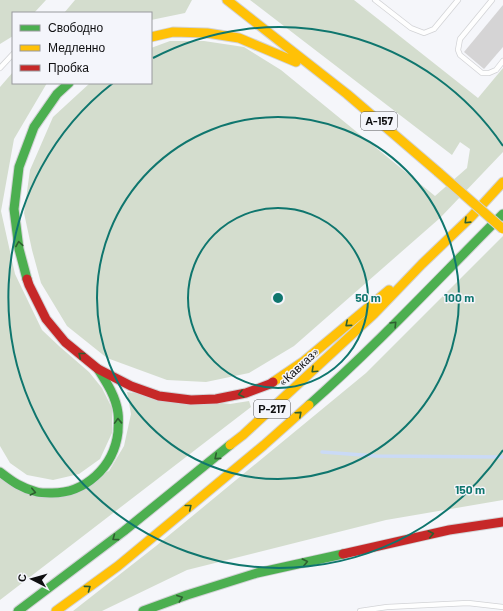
<svg xmlns="http://www.w3.org/2000/svg" width="503" height="611" viewBox="0 0 503 611" font-family="Barlow,sans-serif">
<rect width="100%" height="100%" fill="#f5f6fa"/>
<!-- green -->
<path fill="#d4ddce" d="M0,0H46L34,13H13V36L0,44Z
M75,0H192L185,13L151,20V13H64Z
M250,0H354L478,98L503,68V152L440,218L294,346L249,373L206,382L167,380L107,358L67,326L41,283L32,250L24,213L30,170L53,117L90,83H151V48L170,41H204L244,47L281,70L435,196L467,168L470,149L460,142L452,155Z
M13,72V83H47L14,139L1,211L15,274L42,330L59,346L89,372L102,388L112,408V433L100,459L79,474L53,480L27,475L10,463L0,446V87Z
M503,236V500L386,520L187,570L102,611H73L156,546L366,373Z
M127,392L230,404L249,401L251,407L0,600V477L39,498L109,471L124,446L131,414Z"/>
<g fill="none" stroke-linecap="round" stroke-linejoin="round">
<!-- stream -->
<path stroke="#cadaf6" stroke-width="3.5" d="M322,452L376,456L503,457"/>
</g>
<!-- building -->
<path fill="#d5d4d5" d="M503,5V47L484,69L464,52Z"/>
<g fill="none" stroke-linecap="round" stroke-linejoin="round">
<!-- lane casing -->
<g stroke="#d2d3d6" stroke-width="6">
<path id="lane" d="M375,0L411,28L424,33L434,29L458,0
M492,0L460,39L458,50L460,55L482,73H489L496,70L503,61
M0,68L13,54
M360,611L387,607L468,603L503,607"/>
</g>
<!-- fast casing -->
<g stroke="#d2d3d6" stroke-width="11">
<path id="fast" d="M27,279L19,249L14,209L19,167L34,127L57,94L69,83
M309,405C377,345 439,278 503,214
M0,472C13,482 21,488 37,492C41,493 46,493 50,493C85,494 114,467 118,432C118,426 119,420 118,413C116,397 107,383 98,369
M18,611L124,531L230,445
M143,611L187,595L257,573L343,554"/>
</g>
<!-- slow casing -->
<g stroke="#d2d3d6" stroke-width="11">
<path id="slow" d="M227,0L347,94L438,172
M151,37L173,32L207,33L239,38L296,62
M273,382L304,361L389,290
M230,445L243,435L374,314L422,264L471,217L503,182
M56,611L118,566L264,445L309,405"/>
</g>
<!-- jam casing -->
<g stroke="#d2d3d6" stroke-width="11">
<path id="jam" d="M27,279L29,285L46,319L65,342L98,369L131,386L159,396L191,400L216,399L246,393L270,384L273,382
M343,554L449,530L503,522"/>
</g>
<!-- lane -->
<use href="#lane" stroke="#fefefe" stroke-width="4.5"/>
<!-- fast -->
<use href="#fast" stroke="#4caf50" stroke-width="9"/>
<!-- slow -->
<use href="#slow" stroke="#ffc107" stroke-width="9"/>
<!-- jam -->
<use href="#jam" stroke="#c62828" stroke-width="9"/>
<!-- slow-bridge casing -->
<g stroke="#d2d3d6" stroke-width="11" stroke-linecap="butt">
<path id="slow-bridge" d="M438,172L503,229"/>
</g>
<!-- slow-bridge -->
<use href="#slow-bridge" stroke="#ffc107" stroke-width="9"/>
</g>
<!-- one-way arrows -->
<defs><path id="oneway-chevron" d="M-2-3.5L2.5 0L-2 3.5" fill="none" stroke-width="1.6" stroke-linecap="round" stroke-linejoin="round"/></defs>
<g stroke="#2e5f30">
<use href="#oneway-chevron" transform="translate(467 221) rotate(136)"/>
<use href="#oneway-chevron" transform="translate(19 244) rotate(-99)"/>
<use href="#oneway-chevron" transform="translate(348 324) rotate(140)"/>
<use href="#oneway-chevron" transform="translate(394 324) rotate(-45)"/>
<use href="#oneway-chevron" transform="translate(81 355) rotate(-141)"/>
<use href="#oneway-chevron" transform="translate(314 370) rotate(137)"/>
<use href="#oneway-chevron" transform="translate(241 394) rotate(166)"/>
<use href="#oneway-chevron" transform="translate(299 414) rotate(-42)"/>
<use href="#oneway-chevron" transform="translate(118 421) rotate(-92)"/>
<use href="#oneway-chevron" transform="translate(217 457) rotate(140)"/>
<use href="#oneway-chevron" transform="translate(33 492) rotate(13)"/>
<use href="#oneway-chevron" transform="translate(189 507) rotate(-39)"/>
<use href="#oneway-chevron" transform="translate(431 534) rotate(-12)"/>
<use href="#oneway-chevron" transform="translate(115 538) rotate(143)"/>
<use href="#oneway-chevron" transform="translate(305 562) rotate(-13)"/>
<use href="#oneway-chevron" transform="translate(88 588) rotate(-36)"/>
<use href="#oneway-chevron" transform="translate(180 598) rotate(-20)"/>
</g>
<!-- distance rings -->
<g fill="none" stroke="#0f766e" stroke-width="2">
<circle cx="278" cy="298" r="90"/>
<circle cx="278" cy="298" r="181"/>
<path d="M503 450A271 271 0 1 1 113 83M153 58A271 271 0 0 1 503 146"/>
</g>
<g text-anchor="middle" stroke-width="3" stroke-linejoin="round" paint-order="stroke">
<!-- shield labels -->
<g fill="#f4f5fb" stroke="#545457" stroke-width="1">
<rect x="361" y="112" width="36" height="18" rx="3"/>
<rect x="254" y="400" width="36" height="18" rx="3"/>
</g>
<g font-size="11" font-weight="bold" fill="#0f0f11">
<text x="379" y="125">А-157</text>
<text x="272" y="413">Р-217</text>
</g>
<!-- street labels -->
<g font-size="12" fill="#0f0f11" stroke="#f4f5fb">
<text transform="translate(299 367) rotate(-43)" y="4">«Кавказ»</text>
</g>
</g>
<circle cx="278" cy="298" r="6" fill="#0f766e" stroke="#f4f5fb" stroke-width="2"/>
<g font-size="12" text-anchor="middle" font-weight="bold" fill="#0f766e" stroke="#f4f5fb" stroke-width="3" stroke-linejoin="round" paint-order="stroke">
<text x="368" y="302">50 m</text>
<text x="459" y="302">100 m</text>
<text x="470" y="494">150 m</text>
</g>
<!-- legend -->
<rect x="12" y="12" width="140" height="72" fill="#f4f5fb" stroke="#98999d"/>
<rect x="20" y="25" width="20" height="6" fill="#4caf50" stroke="#98999d"/>
<text x="48" y="32" font-size="12" fill="#0f0f11">Свободно</text>
<rect x="20" y="45" width="20" height="6" fill="#ffc107" stroke="#98999d"/>
<text x="48" y="52" font-size="12" fill="#0f0f11">Медленно</text>
<rect x="20" y="65" width="20" height="6" fill="#c62828" stroke="#98999d"/>
<text x="48" y="72" font-size="12" fill="#0f0f11">Пробка</text>
<!-- north arrow -->
<g transform="translate(32 579) rotate(276)" stroke="#f4f5fb" stroke-width="3" paint-order="stroke">
<path d="M0-3L7 15L0 10L-7 15Z" fill="#0f0f11"/>
<text y="-6" font-size="11" font-weight="bold" text-anchor="middle" fill="#0f0f11">С</text>
</g>
</svg>
